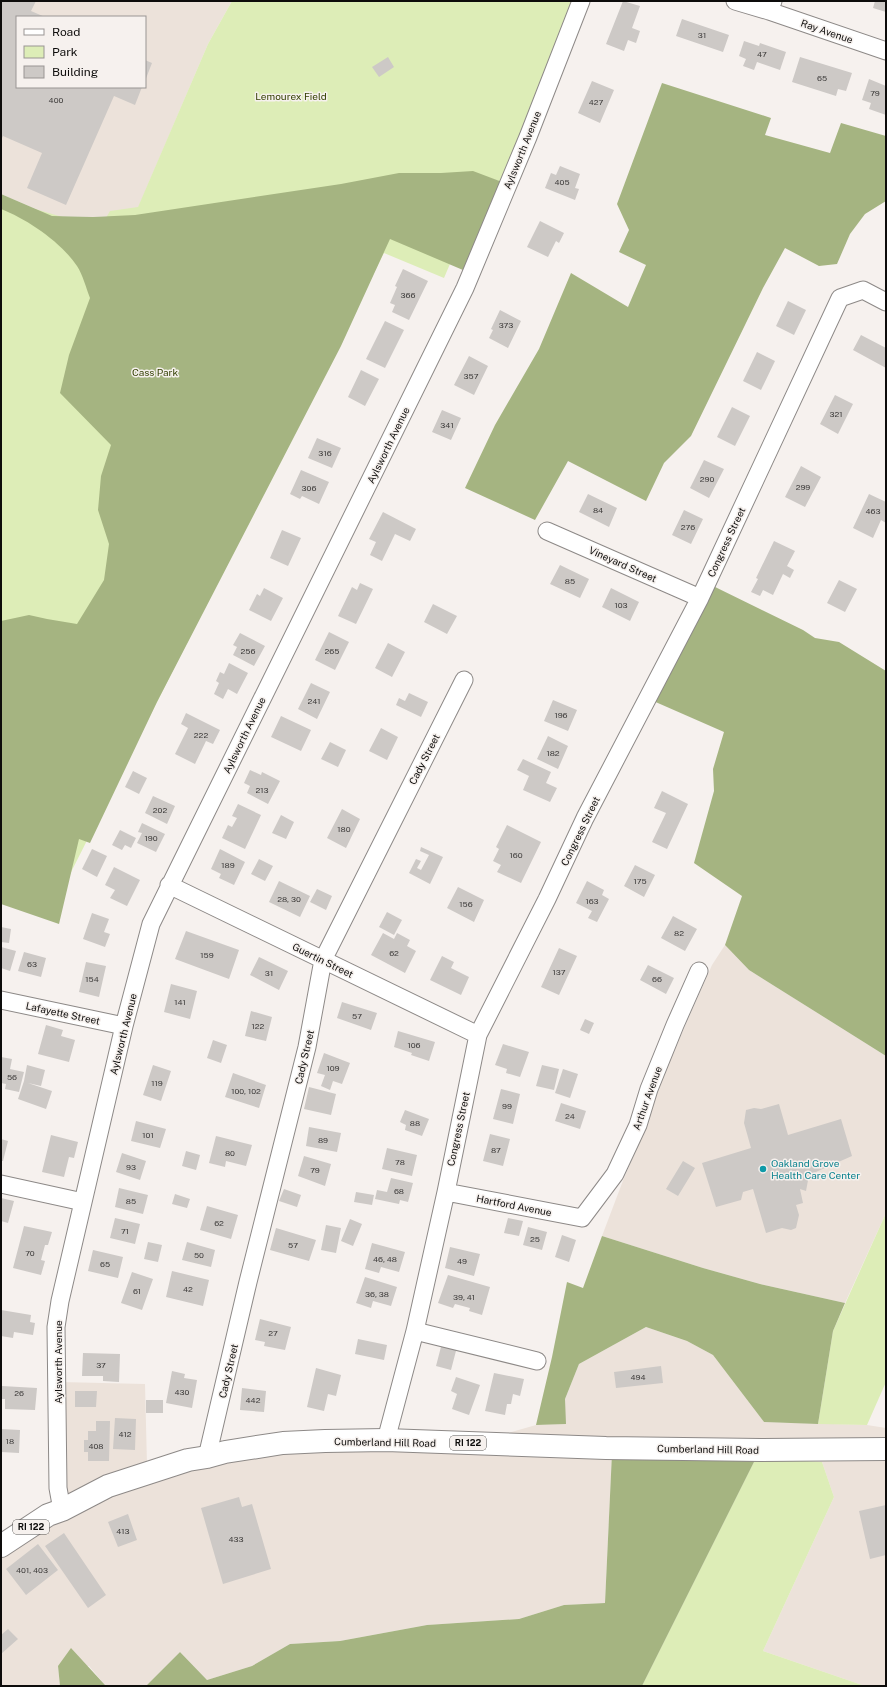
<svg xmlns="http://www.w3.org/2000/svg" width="887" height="1687" viewBox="0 0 887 1687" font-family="'Public Sans',sans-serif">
<rect width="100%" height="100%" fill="#f6f1ee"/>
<!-- built -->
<path fill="#ece2da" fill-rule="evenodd" d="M1,1H232L208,44L135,215L93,217L52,216L1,194ZM17,17H145V87H17Z
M725,945L749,970L886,1056V1213L845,1303L760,1284L703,1268L602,1236L624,1178L645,1130L663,1076L712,965Z
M646,1327L687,1341L713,1355L764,1422L867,1425L886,1428V1686H865L763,1651L834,1497L822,1462L612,1453L605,1603L564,1605L519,1619L427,1625L340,1641L290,1644L252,1666L207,1680L180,1652L146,1686H108L105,1685L89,1666H58L60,1686H1V1550L61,1517L60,1382L145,1384L147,1465L504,1434L536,1425L565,1424V1399L579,1364Z"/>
<!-- green -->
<path fill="#ddedb7" d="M232,1H583L510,185L487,177L444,278L384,253L64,886L1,833V199L100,228L110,211L138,207L208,44Z
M886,1213V1382L867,1425L818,1424L833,1331Z
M756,1458L822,1462L834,1497L763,1651L865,1686H642Z"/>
<!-- forest -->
<path fill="#a5b481" d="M662,83L771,118L765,135L830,153L841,123L886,136V201L865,214L850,234L837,264L819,266L785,248L763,288L691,436L664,463L646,501L568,461L535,520L465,488L495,425L539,349L571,273L628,307L646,265L619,252L629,230L617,204Z
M473,171L510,185L470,273L390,239L341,346L157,702L90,843L79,839L59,924L1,904V621L29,615L47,619L77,624L104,580L109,544L98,510L101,476L111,445L60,393L69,355L90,298C86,288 83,275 77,266C61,242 27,219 1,209V194L52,216L93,217L135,215L341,184L399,173H441Z
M709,584L803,630L815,638L839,642L886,671V1056L749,970L725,945L742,896L694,863L714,791L713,769L724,732L651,700Z
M602,1236L703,1268L760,1284L845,1303L833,1331L818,1424L764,1422L713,1355L687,1341L646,1327L579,1364L565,1399L566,1424L536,1425L552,1357L567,1282L583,1288Z
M612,1453L756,1458L642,1686H146L180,1652L207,1680L252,1666L290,1644L340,1641L427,1625L519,1619L564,1605L605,1603Z
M71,1648L105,1685L108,1686H60L58,1666Z"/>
<!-- building -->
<path fill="#cdc9c6" d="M1,1H36L31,11L45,17H17V87H142L135,105L114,96L66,205L27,188L42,153L3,136L1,140Z
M623,1L640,6L632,28L640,31L636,43L628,40L624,51L606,44Z
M875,1H886V12L873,8Z
M682,19L729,35L723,52L676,36Z
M744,41L759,46L760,43L786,52L780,70L757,62L754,70L743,66L746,59L739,56Z
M388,57L394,67L379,77L372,67Z
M800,57L852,73L846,91L838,89L836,96L792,82Z
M145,60L152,63L145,81Z
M869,79L886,86V115L869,109L871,103L862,100Z
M592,81L614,90L600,123L578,113Z
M560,166L580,174L575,188L579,189L575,200L545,188L551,173L556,175Z
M540,221L564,233L559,243L556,241L548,257L527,247Z
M403,269L428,281L409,320L392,312L395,305L390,303L397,287L395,286Z
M788,301L806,310L794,335L776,326Z
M500,310L521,321L508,348L489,338L493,330L491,329Z
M385,321L404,330L385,368L366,359Z
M861,335L886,348V368L853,350Z
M757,352L775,361L761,390L743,381Z
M469,356L488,366L474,395L454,385Z
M361,370L379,379L365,406L348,397Z
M835,395L853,404L838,434L820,424Z
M732,407L750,416L735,446L717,437Z
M442,410L461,418L451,440L432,432Z
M317,438L341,448L332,468L308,458Z
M704,460L724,469L709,498L690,488Z
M801,466L821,477L805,507L785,497Z
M301,470L329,482L319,504L302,496L300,499L290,494Z
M588,494L617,508L609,527L579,512Z
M869,494L886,502V523L881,520L873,538L853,528Z
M684,510L703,519L691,544L672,535Z
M383,512L416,529L410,541L395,534L382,561L370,555L376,542L369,539Z
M282,530L301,538L288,566L270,558Z
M774,541L795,551L787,566L794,570L790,578L783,574L773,595L763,590L760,596L751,592L758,579L756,578Z
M560,565L589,579L580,598L550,584Z
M839,580L857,589L845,612L827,603Z
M360,583L373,589L356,624L338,616L352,587L357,590Z
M264,588L283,598L271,621L249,610L257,594L260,596Z
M611,588L639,602L630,621L602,607Z
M433,604L457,616L447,634L424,622Z
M329,632L349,642L335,670L315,660Z
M240,633L265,646L254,666L233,655L237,647L233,645Z
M388,643L405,652L392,677L375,668Z
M229,663L248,673L237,694L228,689L223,699L214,694L219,683L216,681L220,672L224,674Z
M311,683L330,692L317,719L298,709Z
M409,693L428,702L421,717L396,705L399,698L405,701Z
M553,700L577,710L568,731L544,721Z
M186,713L220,730L213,744L206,741L195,764L175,754L188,728L181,724Z
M281,716L311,730L301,751L271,737Z
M381,728L398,737L387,760L369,751Z
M548,736L568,746L558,769L537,759Z
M330,742L346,750L338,767L321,759Z
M523,759L551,772L546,783L557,788L550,802L523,790L529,776L517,770Z
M250,770L261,775L262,772L280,781L268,804L247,793L250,786L244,783Z
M133,771L147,778L139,794L125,787Z
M662,791L688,804L667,849L652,842L666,813L654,808Z
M153,796L175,806L167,824L145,813Z
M238,804L261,815L245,849L222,838L228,825L232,827L237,818L232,816Z
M342,809L360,819L346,848L327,838Z
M281,815L294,822L286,839L272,833Z
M142,823L165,834L156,852L137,843L142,833L138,832Z
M507,825L541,842L521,883L497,872L501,865L493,861L499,849L496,847Z
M120,830L136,838L131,848L125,845L122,850L112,845Z
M421,847L443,857L430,884L409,873L416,859L421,861L417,868L421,870L429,855L420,851Z
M92,849L107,856L97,877L82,869Z
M220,849L245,862L234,885L219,878L221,874L211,869Z
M259,859L273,866L265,881L251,874Z
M635,865L655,875L644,897L624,886Z
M114,867L140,880L127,906L110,898L115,890L105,885Z
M279,881L310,896L300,917L269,902Z
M587,881L604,890L602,895L609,899L597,922L588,918L592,911L576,903Z
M458,887L484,900L474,922L447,908Z
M317,889L332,896L326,910L310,902Z
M387,912L402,920L394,935L379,927Z
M92,913L109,919L104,932L110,934L105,947L83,939Z
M673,916L697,929L685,951L661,938Z
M1,927L11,929L9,943L1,942Z
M186,931L239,950L229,979L175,959Z
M383,933L394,939L397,933L410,940L407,946L416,951L405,973L371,955Z
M1,947L16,951L10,971L1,968Z
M559,948L577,956L559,995L541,987Z
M24,952L46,958L41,977L18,971Z
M442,956L454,962L451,968L469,977L461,995L430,980Z
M259,957L288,971L279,990L250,975Z
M86,962L106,966L99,997L79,992Z
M648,965L674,978L666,994L640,980Z
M171,984L197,991L190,1019L164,1012Z
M342,1002L377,1013L371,1030L337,1018Z
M251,1011L272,1017L266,1041L245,1036Z
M585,1019L594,1023L589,1034L580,1030Z
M46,1025L63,1030L61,1036L75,1040L69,1062L38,1054Z
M398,1031L435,1042L429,1061L411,1055L412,1053L394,1047Z
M213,1040L227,1045L221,1063L207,1058Z
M503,1044L529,1052L520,1077L506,1073L507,1069L495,1065Z
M324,1053L350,1063L342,1084L333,1081L330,1090L321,1086L325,1075L317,1073Z
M1,1057L12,1059L10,1069L24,1072L19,1092L5,1089L6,1084L1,1083Z
M27,1065L45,1070L41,1086L28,1083L52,1091L46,1109L18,1099L24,1081Z
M153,1065L171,1071L161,1101L143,1095Z
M542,1065L559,1069L554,1090L536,1086Z
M563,1069L578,1074L570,1098L555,1093Z
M233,1073L266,1085L259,1108L225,1097Z
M309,1087L336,1094L331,1115L304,1109Z
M501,1089L520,1094L513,1124L493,1119Z
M561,1103L586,1111L580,1129L555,1121Z
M779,1104L788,1135L841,1119L852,1156L809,1175L806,1191L800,1189L803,1203L796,1205L799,1215L796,1228L791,1230L782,1228L766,1233L753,1189L743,1192L741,1200L716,1207L702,1163L751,1148L744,1123L746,1110L754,1108L761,1109Z
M405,1110L429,1119L422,1136L405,1130L406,1125L400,1122Z
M136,1121L166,1129L160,1148L131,1141Z
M309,1127L341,1133L337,1152L306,1146Z
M490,1134L510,1139L503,1166L483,1161Z
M51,1135L78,1142L74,1158L69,1157L64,1177L42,1172Z
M216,1136L252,1145L246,1166L226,1161L225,1167L209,1163Z
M1,1139L8,1141L3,1161H1Z
M387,1148L417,1155L412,1176L382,1169Z
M186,1151L200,1155L196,1170L182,1166Z
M122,1153L146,1161L140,1180L116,1172Z
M304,1156L331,1164L325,1186L298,1176Z
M683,1161L695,1168L678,1196L666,1189Z
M391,1178L413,1183L408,1202L400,1200L399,1204L375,1199L377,1190L387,1192Z
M119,1188L148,1195L143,1214L115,1207Z
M284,1189L301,1195L297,1207L279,1201Z
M356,1192L374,1195L372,1205L354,1202Z
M175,1194L190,1199L187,1208L172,1204Z
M1,1198L14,1201L8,1223L1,1221Z
M207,1206L238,1215L231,1239L200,1230Z
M115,1218L140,1224L135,1244L110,1238Z
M508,1218L523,1221L519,1236L504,1233Z
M350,1219L362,1224L353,1246L341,1241Z
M326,1225L341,1228L336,1253L321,1250Z
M24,1226L52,1232L48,1245H45L41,1260L45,1261L41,1275L13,1268Z
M528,1227L547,1232L542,1250L523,1245Z
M276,1228L316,1240L309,1261L270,1250Z
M562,1235L576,1240L569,1262L555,1257Z
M148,1242L162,1245L158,1262L144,1259Z
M187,1242L215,1250L211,1267L182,1260Z
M372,1243L405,1252L399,1272L381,1267L379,1273L365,1269Z
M450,1247L480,1254L474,1276L445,1268Z
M93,1250L123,1257L118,1278L88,1271Z
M172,1271L209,1280L203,1306L166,1297Z
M132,1272L153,1279L142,1310L121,1303Z
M448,1275L490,1287L482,1315L469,1311L470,1308L455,1304L453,1308L438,1303Z
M365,1277L397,1287L391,1306L373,1301L371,1308L356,1303Z
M1,1310L31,1315L30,1322L35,1323L33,1335L14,1332L13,1338L1,1336Z
M260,1319L291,1327L285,1350L264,1346L265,1342L255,1340Z
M358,1339L387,1345L384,1360L355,1354Z
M442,1343L457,1347L451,1370L436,1366Z
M83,1353L120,1354L119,1382L103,1381V1376H82Z
M661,1366L663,1383L616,1388L614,1372Z
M316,1368L341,1375L336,1396L328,1394L324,1411L307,1407Z
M172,1371L185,1374L184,1378L197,1380L192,1408L166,1403Z
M494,1373L524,1379L520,1396L513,1394L511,1404H507L505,1415L485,1411Z
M456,1377L480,1385L469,1415L452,1409L457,1394L451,1391Z
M2,1386L37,1388L35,1410L5,1409V1399H1Z
M242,1388L266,1391L264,1412L240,1410Z
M75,1391H97L96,1407H75Z
M146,1400H163V1413H146Z
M115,1418L136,1419L135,1450L113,1449Z
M96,1421H110L109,1461H88V1452H84V1440H88V1431H96Z
M1,1429L20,1430L19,1453L1,1452Z
M239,1497L242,1507L252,1504L271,1569L223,1584L201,1508Z
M886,1505V1555L870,1559L859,1511Z
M128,1514L137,1540L118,1547L108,1522Z
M64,1533L106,1595L88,1608L45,1546Z
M38,1544L58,1570L26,1595L6,1569Z
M8,1629L18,1639L1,1654V1635Z"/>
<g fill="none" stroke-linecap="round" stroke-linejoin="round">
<!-- minor casing -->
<g stroke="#8d8987" stroke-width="19">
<path id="minor" d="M735,1L769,11
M773,1L769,11L886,51
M547,531L700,598
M169,885L478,1035
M1,1000L124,1026
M1,1184L83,1202
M446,1192L582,1218L615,1174L638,1125L649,1089L675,1025L699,971
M415,1331L537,1361
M386,1440L415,1331L446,1192L478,1035L547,899L585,818L700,598L840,298L863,290L886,302
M207,1457L248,1282L307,1047L323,960L464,680
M62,1510L58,1488L56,1327L60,1301L124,1026L151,924L465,288L528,137L581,1"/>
</g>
<!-- major casing -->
<g stroke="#8d8987" stroke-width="24">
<path id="major" d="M1,1546L48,1515L62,1510L108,1486L188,1460L207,1457L225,1452L283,1443L325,1441L386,1440L606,1448L761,1450L886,1449"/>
</g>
<!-- minor -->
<use href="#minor" stroke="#fff" stroke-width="17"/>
<!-- major -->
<use href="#major" stroke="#fff" stroke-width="22"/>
</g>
<!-- markers -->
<circle fill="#0f9aa8" stroke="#f6f1ee" stroke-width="1.5" cx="763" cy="1169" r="4"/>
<g text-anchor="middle" stroke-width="3" stroke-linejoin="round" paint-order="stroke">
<!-- number labels -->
<g font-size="8" fill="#3d3b3a">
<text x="702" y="38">31</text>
<text x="762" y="57">47</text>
<text x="822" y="81">65</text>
<text x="875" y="96">79</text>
<text x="56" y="103">400</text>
<text x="596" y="105">427</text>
<text x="562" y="185">405</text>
<text x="408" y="298">366</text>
<text x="506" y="328">373</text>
<text x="471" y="379">357</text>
<text x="836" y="417">321</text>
<text x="447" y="428">341</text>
<text x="325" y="456">316</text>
<text x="707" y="482">290</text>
<text x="803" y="490">299</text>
<text x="309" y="491">306</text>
<text x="598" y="513">84</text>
<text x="873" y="514">463</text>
<text x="688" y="530">276</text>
<text x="570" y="584">85</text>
<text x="621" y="608">103</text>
<text x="248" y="654">256</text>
<text x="332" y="654">265</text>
<text x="314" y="704">241</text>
<text x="561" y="718">196</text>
<text x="201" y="738">222</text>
<text x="553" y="756">182</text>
<text x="262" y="793">213</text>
<text x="160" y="813">202</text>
<text x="344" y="832">180</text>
<text x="151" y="841">190</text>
<text x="516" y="858">160</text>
<text x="228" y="868">189</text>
<text x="640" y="884">175</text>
<text x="289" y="902">28, 30</text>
<text x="592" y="904">163</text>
<text x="466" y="907">156</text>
<text x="679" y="936">82</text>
<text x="394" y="956">62</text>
<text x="207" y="958">159</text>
<text x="32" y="967">63</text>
<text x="559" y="975">137</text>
<text x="269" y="976">31</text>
<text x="92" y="982">154</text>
<text x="657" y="982">66</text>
<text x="180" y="1005">141</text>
<text x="357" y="1019">57</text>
<text x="258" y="1029">122</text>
<text x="414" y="1048">106</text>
<text x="333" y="1071">109</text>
<text x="12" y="1080">56</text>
<text x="157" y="1086">119</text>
<text x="246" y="1094">100, 102</text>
<text x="507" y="1109">99</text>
<text x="570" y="1119">24</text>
<text x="415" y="1126">88</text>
<text x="148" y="1138">101</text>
<text x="323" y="1143">89</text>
<text x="496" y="1153">87</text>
<text x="230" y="1156">80</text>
<text x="400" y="1165">78</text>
<text x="131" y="1170">93</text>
<text x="315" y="1173">79</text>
<text x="399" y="1194">68</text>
<text x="131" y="1204">85</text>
<text x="219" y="1226">62</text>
<text x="125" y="1234">71</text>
<text x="535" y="1242">25</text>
<text x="293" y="1248">57</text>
<text x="30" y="1256">70</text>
<text x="199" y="1258">50</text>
<text x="385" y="1262">46, 48</text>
<text x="462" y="1264">49</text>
<text x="105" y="1267">65</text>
<text x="188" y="1292">42</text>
<text x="137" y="1294">61</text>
<text x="377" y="1297">36, 38</text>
<text x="464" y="1300">39, 41</text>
<text x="273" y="1336">27</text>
<text x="101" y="1368">37</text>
<text x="638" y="1380">494</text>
<text x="182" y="1395">430</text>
<text x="19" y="1396">26</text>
<text x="253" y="1403">442</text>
<text x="125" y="1437">412</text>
<text x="10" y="1444">18</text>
<text x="96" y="1449">408</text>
<text x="123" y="1534">413</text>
<text x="236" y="1542">433</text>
<text x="32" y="1573">401, 403</text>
</g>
<!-- shield labels -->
<g fill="#f6f1ee" stroke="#53514f" stroke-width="1">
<rect x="450" y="1436" width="36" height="14" rx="3"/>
<rect x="13" y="1520" width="36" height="14" rx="3"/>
</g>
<g font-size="9" font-weight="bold" fill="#0d0c0b">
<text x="468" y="1446">RI 122</text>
<text x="31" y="1530">RI 122</text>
</g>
<!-- street labels -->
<g font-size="10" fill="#0d0c0b" stroke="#f6f1ee">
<text transform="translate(827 31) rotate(19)" y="4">Ray Avenue</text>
<text transform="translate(522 150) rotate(-68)" y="4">Aylsworth Avenue</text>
<text transform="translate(388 445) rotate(-64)" y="4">Aylsworth Avenue</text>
<text transform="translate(726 542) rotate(-65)" y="4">Congress Street</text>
<text transform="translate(623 564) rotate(24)" y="4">Vineyard Street</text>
<text transform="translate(244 735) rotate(-64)" y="4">Aylsworth Avenue</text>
<text transform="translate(424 759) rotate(-63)" y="4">Cady Street</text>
<text transform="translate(580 831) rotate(-64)" y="4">Congress Street</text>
<text transform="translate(323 960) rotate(26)" y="4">Guertin Street</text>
<text transform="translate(63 1013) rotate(12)" y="4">Lafayette Street</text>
<text transform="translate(123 1034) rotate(-76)" y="4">Aylsworth Avenue</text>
<text transform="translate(304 1057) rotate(-77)" y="4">Cady Street</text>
<text transform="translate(647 1098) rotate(-70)" y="4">Arthur Avenue</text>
<text transform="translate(458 1129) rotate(-78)" y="4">Congress Street</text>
<text transform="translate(514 1205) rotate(11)" y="4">Hartford Avenue</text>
<text transform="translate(58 1362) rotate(-90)" y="4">Aylsworth Avenue</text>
<text transform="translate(228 1371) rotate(-77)" y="4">Cady Street</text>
<text transform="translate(385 1442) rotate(1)" y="4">Cumberland Hill Road</text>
<text transform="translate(708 1449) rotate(1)" y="4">Cumberland Hill Road</text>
</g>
<!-- park labels -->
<g font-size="10" fill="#344003" stroke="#f6f1ee">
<text x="291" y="100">Lemourex Field</text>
<text x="155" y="376">Cass Park</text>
</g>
<!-- culture labels -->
<g font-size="10" fill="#0d838f" stroke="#f6f1ee" text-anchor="start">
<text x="771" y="1167">Oakland Grove<tspan x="771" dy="12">Health Care Center</tspan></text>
</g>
</g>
<!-- border -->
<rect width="887" height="1687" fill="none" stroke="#0d0c0b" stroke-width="4"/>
<!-- legend -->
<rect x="16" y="16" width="130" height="72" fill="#f6f1ee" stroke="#999593"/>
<rect x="24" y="29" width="20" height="6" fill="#ffffff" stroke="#999593"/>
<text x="52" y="36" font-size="12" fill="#0d0c0b">Road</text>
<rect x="24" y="46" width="20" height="12" fill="#ddedb7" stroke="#999593"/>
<text x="52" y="56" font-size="12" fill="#0d0c0b">Park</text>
<rect x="24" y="66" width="20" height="12" fill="#cdc9c6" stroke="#999593"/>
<text x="52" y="76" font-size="12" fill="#0d0c0b">Building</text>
</svg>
